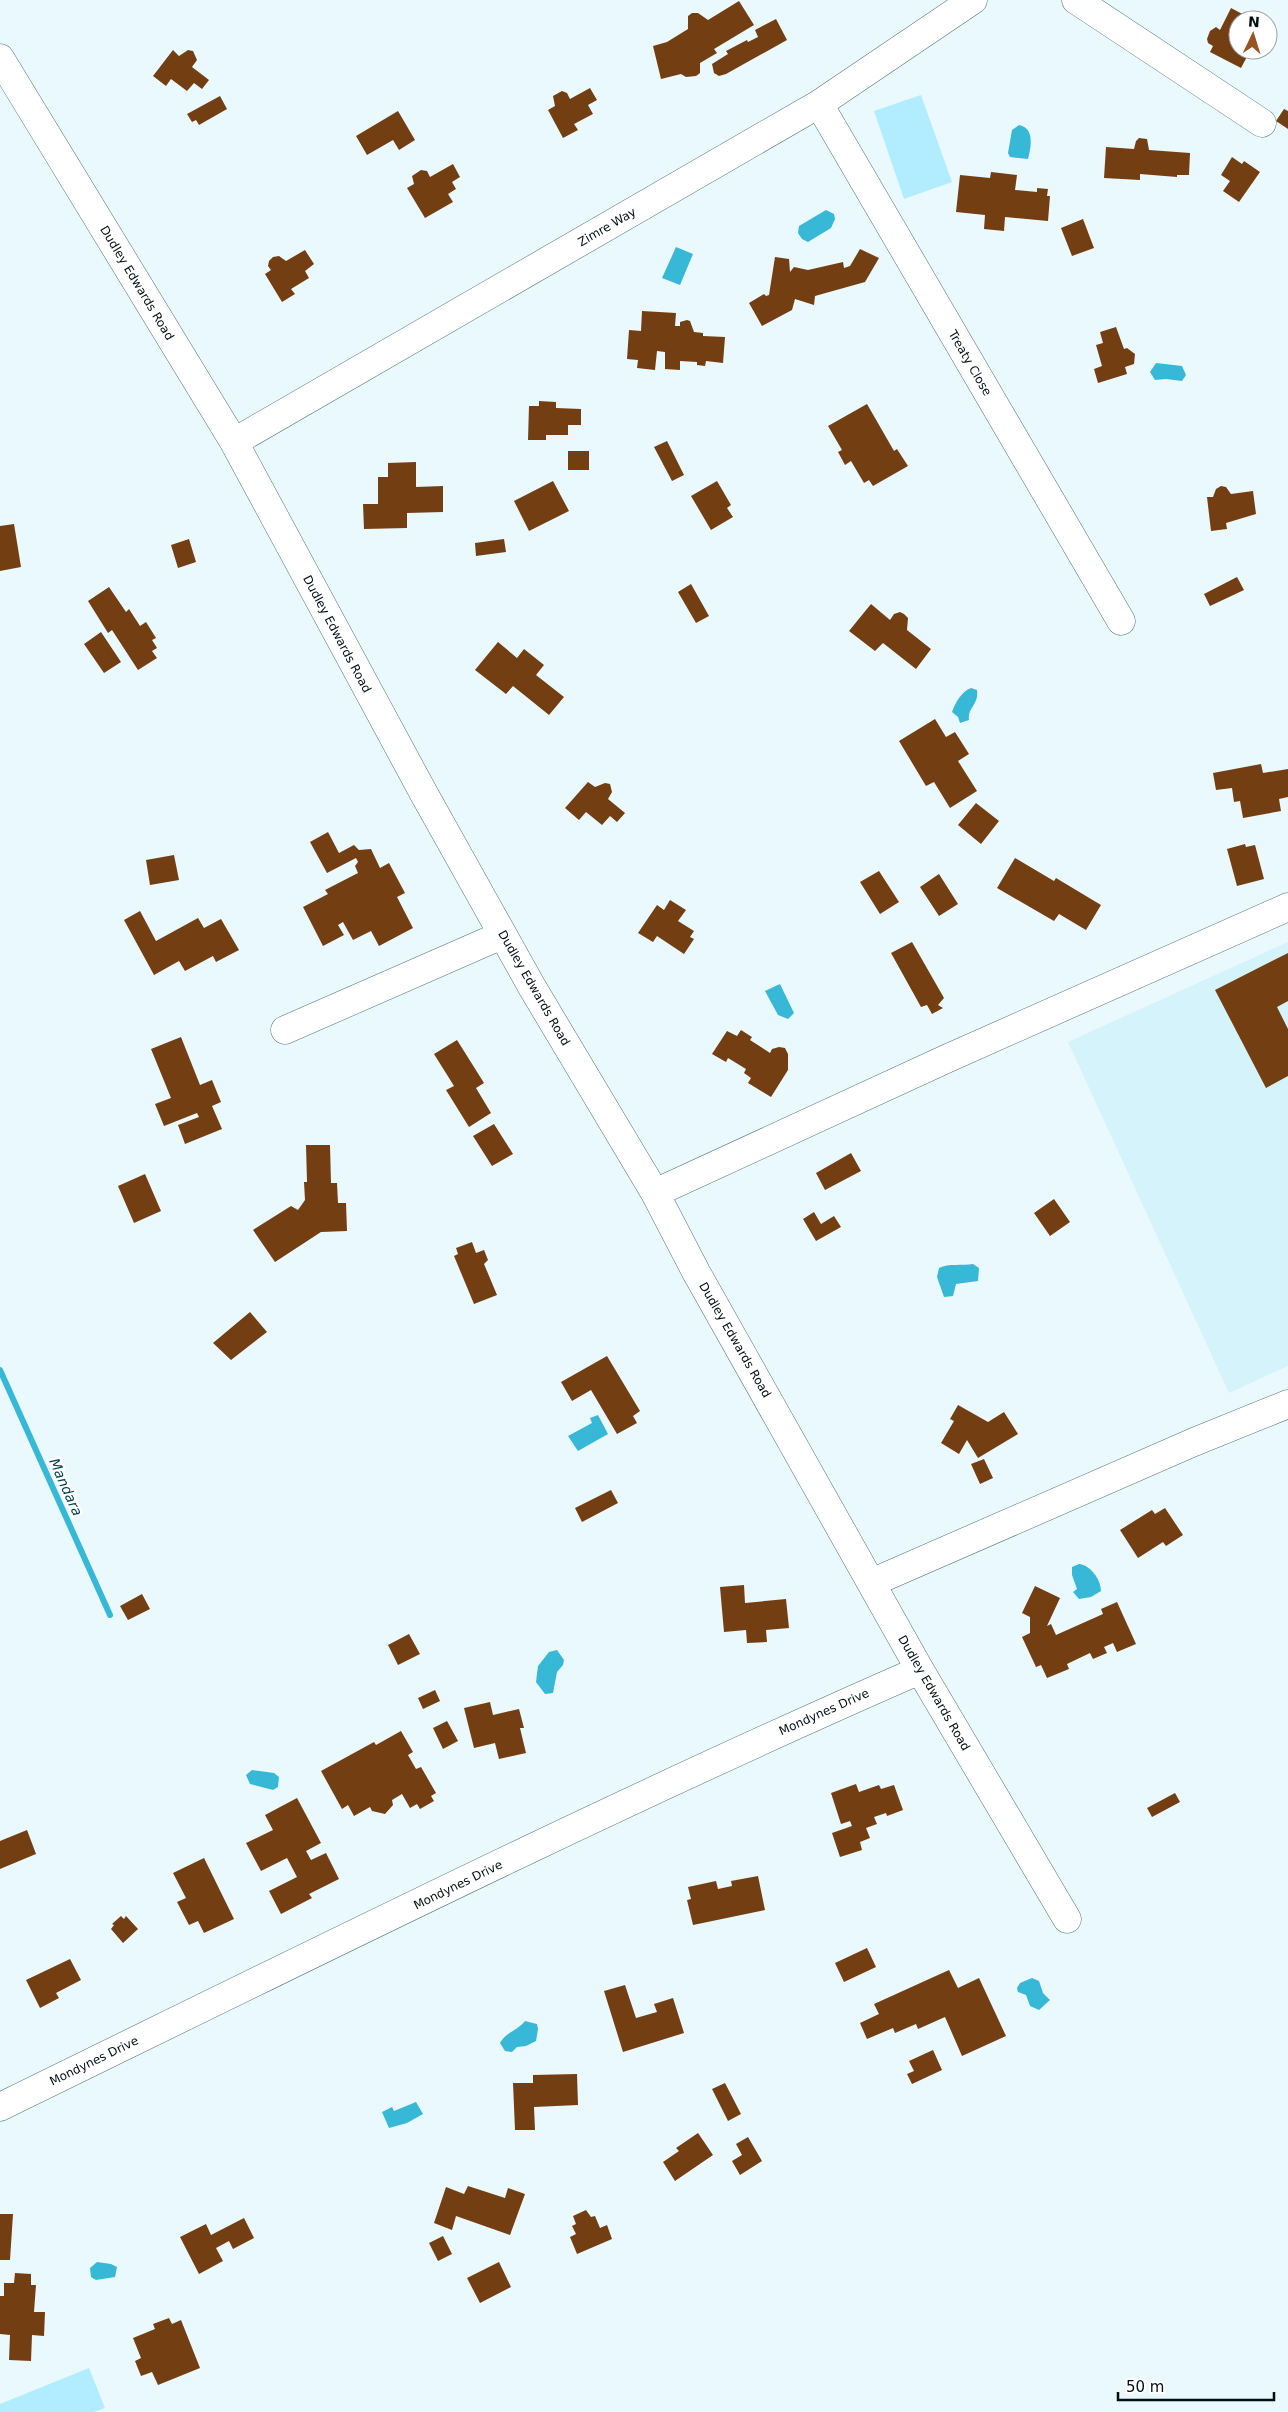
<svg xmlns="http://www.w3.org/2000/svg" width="1288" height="2412" viewBox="0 0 1288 2412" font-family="'DejaVu Sans',sans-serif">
<rect width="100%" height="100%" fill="#e9f9fe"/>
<!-- built -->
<path fill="#d5f3fb" d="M1288,942V1366L1229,1393L1068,1042Z"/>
<!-- green -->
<path fill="#b2edff" d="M921,95L952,182L904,199L874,111Z
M89,2368L105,2408L94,2412H0V2404Z"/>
<!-- water -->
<path fill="#37b8d7" d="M1019,125C1035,128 1031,147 1028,159L1010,157L1008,153L1012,130Z
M826,210L834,214L835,219L831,228L808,242L802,239L798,233L799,226Z
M676,247L693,254L680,285L662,278Z
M1156,363L1182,366L1186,375L1182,381L1166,379L1155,380L1150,372Z
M971,688L977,690C979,705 967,708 969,720L960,723L958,717L952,712C955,703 962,691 971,688Z
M780,984L794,1013L788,1019L778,1015L765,991Z
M973,1264L979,1268L978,1281L956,1284L953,1296L944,1297L937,1277L939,1268C949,1263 962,1266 973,1264Z
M598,1415L608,1434L578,1451L568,1436L592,1423L590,1418Z
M1079,1564C1090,1565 1101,1579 1101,1591L1091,1597L1079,1599L1073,1592L1077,1589L1072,1575V1567Z
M557,1650L564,1660L563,1665L557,1672L553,1693L545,1694L536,1682L538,1666L549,1652Z
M252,1770L274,1773L279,1777L278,1787L273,1790L250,1784L246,1775Z
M1032,1978L1039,1981L1043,1993L1050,2000L1039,2010L1030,2006L1026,1995L1018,1992L1017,1988L1020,1983Z
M525,2021L537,2024L538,2029L536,2041L526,2046L517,2047L512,2052L505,2051L500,2043C506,2032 517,2031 525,2021Z
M416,2102L423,2114L407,2123L389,2128L382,2112L392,2107L394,2111Z
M97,2262L111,2264L117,2267L115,2277L96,2280L91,2277L90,2268Z"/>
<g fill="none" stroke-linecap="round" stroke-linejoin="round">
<!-- stream -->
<path stroke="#37b8d7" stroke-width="6" d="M0,1370L110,1615"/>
</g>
<!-- building -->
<path fill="#743e13" d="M739,1L754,25L714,49L717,53L700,63V73L696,76L686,77L681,74L661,79L653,46L667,42L688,29V16L692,13H698L708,20Z
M1231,8L1250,18L1249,20H1238V50L1250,51L1241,68L1210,52L1213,46L1208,43L1207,39L1210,31L1216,27L1220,30Z
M776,19L787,40L726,74L719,76L714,73L712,64L728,54L726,51L747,40L748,42L758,37L755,30Z
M173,50L179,56L188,50L193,51L197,60L192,67L209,80L202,89L194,83L187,91L171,79L166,86L153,76Z
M590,88L597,100L588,105L593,114L574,124L578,130L563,138L548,110L555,106L553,96L562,91L567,93L570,99Z
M220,96L227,109L199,125L196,120L192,122L187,114Z
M1284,109L1288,111V129L1276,121Z
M398,111L415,140L399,150L393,140L367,155L356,136Z
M1139,138L1147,139L1149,150L1190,153L1189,175H1177V177L1140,174V180L1104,178L1106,147L1134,149L1136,141Z
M1232,157L1242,164L1244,161L1260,172L1239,202L1223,191L1230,181L1221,175Z
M453,164L460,177L452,182L456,189L448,194L453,202L425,218L407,188L414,184L412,176L421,170L427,171L430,177Z
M991,172L1017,175L1015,190L1037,192V188L1048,189L1047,196H1050L1048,221L1005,217L1004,231L984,229L985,215L956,212L960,175L990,178Z
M1083,219L1094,248L1072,256L1061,228Z
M860,249L879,258L865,282L815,296L814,305L795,299L792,310L762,326L749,303L764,294L766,296L769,295L775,257L789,259L790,272L794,267L808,270L843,262L844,268L850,266Z
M305,250L314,264L305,271L309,278L291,289L295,294L282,302L265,274L271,270L268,266L269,261L273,257L279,256L286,261Z
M642,311L676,313L675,326H680V322L687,320L690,321L694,332L703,333V336L725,337L723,363L706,361L705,366L697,365V362L680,361V370L665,369V352L657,351L655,370L637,368L638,360L627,359L629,330L641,331Z
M1116,327L1124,349L1127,348L1135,354L1134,364L1125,367L1127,374L1098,383L1094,369L1102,366L1096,345L1103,343L1100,332Z
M539,401L556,402V408L581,409V425H568V435H546V440H528L529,406H539Z
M867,404L894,451L897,449L908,466L873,486L869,480L864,483L851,461L845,465L838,452L842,450L828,426Z
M667,441L684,475L672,481L654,447Z
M568,451H589V470H568Z
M416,462V487L443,486V512L407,513V528L364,529L363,504H378V477H388V463Z
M553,481L569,511L529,531L514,501Z
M717,481L731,505L727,508L733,517L711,530L691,496Z
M1221,486L1226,487L1231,494L1253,491L1256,514L1226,523L1227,529L1211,531L1207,497H1213L1216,489Z
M14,524L21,567L0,571V526Z
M189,539L196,562L178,568L171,545Z
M504,539L506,552L476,556L475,543Z
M1237,577L1244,590L1210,606L1204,594Z
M691,584L709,616L696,623L678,592Z
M109,587L126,612L129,609L140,626L146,622L156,638L152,640L157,648L152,651L157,658L138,670L112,630L108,633L88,601Z
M871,604L890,620L894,614L900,612L904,614L908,618L907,630L931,649L916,669L883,643L875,651L849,631Z
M101,632L121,662L104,673L84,644Z
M498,642L517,658L524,649L544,665L536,675L564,697L549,715L513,686L506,694L475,670Z
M935,719L946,737L955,732L969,754L958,761L977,791L950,808L934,782L926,786L899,741Z
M1261,764L1263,773L1288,769V797L1279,799L1281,811L1243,818L1240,801L1234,802L1232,788L1216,790L1213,773Z
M588,782L595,787L605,783L610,784L612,792L608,799L625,813L617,822L610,816L602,825L586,812L579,820L565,808Z
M976,803L999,821L981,844L958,825Z
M328,832L339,853L354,845L359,850L371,849L380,868L389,863L405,893L397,897L413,928L379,946L371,931L353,940L343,922L338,925L344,935L323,946L303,907L328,894L325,890L358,873L355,866L358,862L356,858L327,873L310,842Z
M1245,844L1246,847L1255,845L1264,879L1237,886L1227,849Z
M174,855L179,880L150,885L146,860Z
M1015,858L1054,881L1056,878L1101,905L1086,930L1059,914L1054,921L997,888Z
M879,871L899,902L880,914L860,882Z
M939,874L958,904L939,916L920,887Z
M670,900L686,910L678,921L694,931L690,937L694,939L684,954L657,936L653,942L638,933L657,905L664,910Z
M140,911L156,941L198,918L204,928L221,919L239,950L216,962L213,956L185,971L179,961L154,975L124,920Z
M912,942L944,998L938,1005L943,1008L932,1014L927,1005L921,1007L891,953Z
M1288,953V1001L1277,1007L1288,1029V1076L1266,1088L1215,990Z
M741,1030L752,1037L750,1040L770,1053L772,1049L779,1047L785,1048L788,1054V1070L771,1097L748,1083L751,1078L744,1073L746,1069L728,1058L726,1062L712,1054L727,1031L737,1036Z
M181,1037L200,1085L212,1080L221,1102L212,1106L222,1129L185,1144L178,1125L199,1117L197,1113L164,1126L155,1104L171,1098L151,1049Z
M457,1040L484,1083L476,1088L491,1113L469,1127L446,1090L454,1086L434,1054Z
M494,1124L513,1154L492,1166L473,1136Z
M306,1145H330L331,1183H337L338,1203H346L347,1231L321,1232L275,1262L253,1230L291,1206L298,1210L305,1200L304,1182H307Z
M851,1153L861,1171L825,1190L816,1173Z
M145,1174L161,1211L134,1223L118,1186Z
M1054,1199L1070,1222L1050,1236L1034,1213Z
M814,1212L821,1224L834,1216L841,1227L816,1241L803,1219Z
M472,1242L476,1253L484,1250L488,1260L484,1264L497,1295L474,1304L454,1256L458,1254L456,1248Z
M250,1312L267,1332L231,1360L213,1343Z
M607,1356L640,1411L633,1416L637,1423L617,1434L591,1390L572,1401L561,1382Z
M958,1405L988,1422L1004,1412L1018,1434L978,1458L967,1440L959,1454L941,1443L954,1421L950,1419Z
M984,1459L993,1478L980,1484L971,1464Z
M611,1490L618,1503L582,1522L575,1508Z
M1165,1508L1183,1535L1166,1546L1163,1542L1138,1558L1120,1530L1152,1510L1155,1514Z
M744,1585L745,1603L786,1599L789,1628L766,1630L767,1642L747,1643L746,1630L724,1632L720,1587Z
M1035,1586L1060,1598L1047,1626L1051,1624L1056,1635L1103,1614L1101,1609L1117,1602L1136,1644L1117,1652L1113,1643L1104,1647L1107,1653L1093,1659L1090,1653L1067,1664L1069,1669L1047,1678L1041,1665L1036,1667L1022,1637L1030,1633V1617L1022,1613Z
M142,1594L150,1609L128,1620L120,1606Z
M409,1634L420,1654L398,1665L388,1645Z
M435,1690L440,1701L423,1709L418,1698Z
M490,1702L493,1715L519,1709L524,1728H520L526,1753L499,1759L495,1743L474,1748L464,1708Z
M447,1721L458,1741L443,1749L433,1728Z
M401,1731L413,1752L408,1755L416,1769L421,1767L436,1793L431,1796L434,1801L420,1809L417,1804L410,1808L402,1794L392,1800L393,1805L385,1814L372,1811L370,1807L354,1816L348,1805L342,1809L321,1771L374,1742L376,1745Z
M856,1784L859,1792L879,1785L881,1789L894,1785L903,1810L887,1816L886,1813L874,1817L877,1824L866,1828L870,1838L860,1842L862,1850L840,1857L832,1833L852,1826L850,1821L841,1824L831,1793Z
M1175,1793L1180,1802L1152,1817L1147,1808Z
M297,1798L321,1843L306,1851L311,1860L326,1853L339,1879L309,1894L312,1898L281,1914L269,1891L297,1877L287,1858L261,1871L246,1843L273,1830L265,1815Z
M27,1830L36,1854L0,1869V1841Z
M204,1858L234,1919L204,1933L198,1921L189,1925L177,1902L186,1898L173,1873Z
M758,1876L765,1910L693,1925L687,1900L691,1899L688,1887L716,1881L718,1889L732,1886L731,1881Z
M121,1916L124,1919L126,1916L138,1929L123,1943L111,1929L114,1925L112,1924Z
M867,1948L876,1967L844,1982L835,1963Z
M70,1959L81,1980L56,1993L59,1998L40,2008L26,1980Z
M949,1970L958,1988L979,1978L1006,2036L962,2056L945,2017L918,2029L916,2024L895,2033L893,2028L867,2039L860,2023L879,2014L874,2004Z
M625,1985L636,2018L657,2012L654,2004L673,1998L684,2033L623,2052L604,1991Z
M933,2050L942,2070L912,2084L907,2074L914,2071L909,2061Z
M577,2074L578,2105L534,2107L535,2130H515L513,2083H533V2075Z
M725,2083L741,2114L728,2121L712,2089Z
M698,2133L713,2155L675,2181L663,2162L679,2151L676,2148Z
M748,2137L762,2161L740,2175L732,2161L742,2155L736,2144Z
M468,2186L505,2198L508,2188L525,2194L510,2235L456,2216L452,2230L434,2223L446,2187L464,2194Z
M586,2210L591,2217L595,2216L600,2228L607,2225L612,2239L577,2254L570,2237L576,2234L572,2226L576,2224L573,2216Z
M0,2214H13L10,2260H0Z
M244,2218L254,2238L233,2249L229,2241L216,2248L223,2261L199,2274L180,2237L206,2224L211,2235Z
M443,2236L452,2254L438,2261L429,2243Z
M499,2262L511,2287L480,2303L467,2278Z
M15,2273L31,2274V2285H36L34,2312H45L44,2336L32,2335L31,2361L9,2360L10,2335L0,2334V2296H4V2283H14Z
M169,2318L172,2324L181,2320L200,2368L158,2385L152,2372L141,2376L135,2361L141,2358L133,2338L155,2329L153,2324Z"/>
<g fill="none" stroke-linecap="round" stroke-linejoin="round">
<!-- minor casing -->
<g stroke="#50747f" stroke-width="29">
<path id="minor" d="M1076,0L1262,123
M0,58L234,442L423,792L532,987L655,1193L696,1272L920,1670L1067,1919
M819,104L1121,621
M234,442L819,104L973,0
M285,1030L502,935
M655,1193L946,1059L1288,907
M871,1583L1194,1442L1288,1404
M0,2107C305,1958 609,1806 920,1670"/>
</g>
<!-- minor -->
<use href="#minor" stroke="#fff" stroke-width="28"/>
</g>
<g text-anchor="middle" stroke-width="5" stroke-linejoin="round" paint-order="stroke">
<!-- street labels -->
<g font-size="12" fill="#030f13" stroke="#fff">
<text transform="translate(607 227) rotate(-30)" y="4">Zimre Way</text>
<text transform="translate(137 283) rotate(59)" y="4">Dudley Edwards Road</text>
<text transform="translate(970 363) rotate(60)" y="4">Treaty Close</text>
<text transform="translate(337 634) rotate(62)" y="4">Dudley Edwards Road</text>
<text transform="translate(534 988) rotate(60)" y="4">Dudley Edwards Road</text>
<text transform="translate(735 1340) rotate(60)" y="4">Dudley Edwards Road</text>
<text transform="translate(934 1693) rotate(60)" y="4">Dudley Edwards Road</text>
<text transform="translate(824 1712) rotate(-24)" y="4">Mondynes Drive</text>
<text transform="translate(458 1885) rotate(-26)" y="4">Mondynes Drive</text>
<text transform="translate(94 2061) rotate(-26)" y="4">Mondynes Drive</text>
</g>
<!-- water labels -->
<g font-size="14" font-style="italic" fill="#003b48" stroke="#fff">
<text transform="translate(66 1487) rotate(66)" y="5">Mandara</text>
</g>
</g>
<!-- north arrow -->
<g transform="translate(1253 35) rotate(4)"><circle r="24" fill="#ffffff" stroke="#9a9fa1"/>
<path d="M0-4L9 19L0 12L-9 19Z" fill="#955421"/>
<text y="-8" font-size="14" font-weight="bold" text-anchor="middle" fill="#030f13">N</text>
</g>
<!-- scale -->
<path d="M1118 2392v8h156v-8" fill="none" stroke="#030f13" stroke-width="2.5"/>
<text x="1126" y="2392" font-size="15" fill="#030f13" stroke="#ffffff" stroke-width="4" paint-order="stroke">50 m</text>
</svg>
